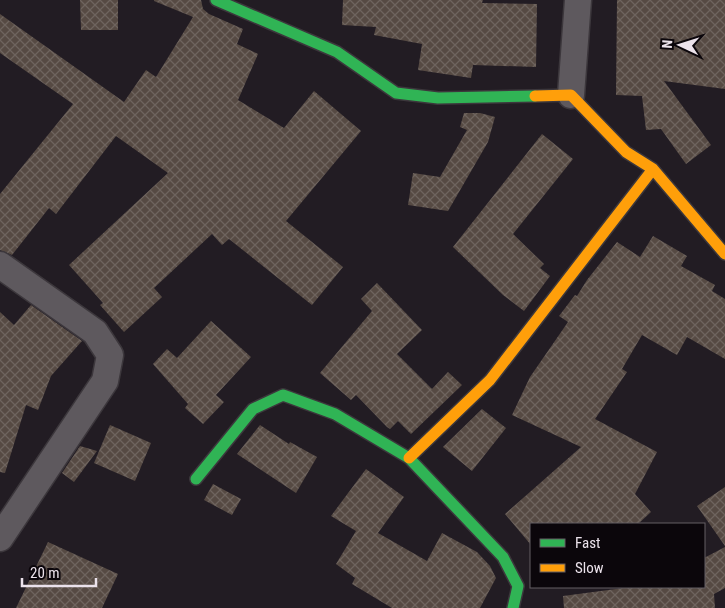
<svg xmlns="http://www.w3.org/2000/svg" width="725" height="608" viewBox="0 0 725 608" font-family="'Roboto Condensed',sans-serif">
<defs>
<pattern id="building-cross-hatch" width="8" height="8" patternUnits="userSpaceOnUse" patternTransform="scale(1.25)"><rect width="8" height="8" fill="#564a43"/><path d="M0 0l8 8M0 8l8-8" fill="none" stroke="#6e645e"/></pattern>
</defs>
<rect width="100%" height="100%" fill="#221c23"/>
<!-- building -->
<path fill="url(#building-cross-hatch)" d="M80,0H118V30H81Z
M154,0H201L203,9L209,14L243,29L237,44L258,54L238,100L284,128L314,91L361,131L286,221L343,267L312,305L229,239L222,245L212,234L154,288L162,297L124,332L100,305L103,303L69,265L168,173L116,136L56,214L49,208L12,255L0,250V194L73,104L0,53V14L124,102L146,70L156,77L193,17L154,1Z
M343,0H483L482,3L537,4L536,67L473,65L471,78L418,70L422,44L374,35L376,27L342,25Z
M617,0H725V89L664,81L711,145L686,164L661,129L646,130L642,96L616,95Z
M464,113H480L495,117L488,142L448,211L408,205L413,173L440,177L467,130L460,127Z
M542,134L573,159L513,234L544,264L540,268L550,276L524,311L503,295L453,247Z
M653,236L687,256L681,266L715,285L712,291L725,299V359L687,337L677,355L642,335L622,369L627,372L595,419L657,452L635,494L651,512L638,524H531V545L505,514L581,447L512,415L530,377L568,322L559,316L575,295L577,296L587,280L617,242L640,257Z
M377,283L422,330L397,354L432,389L448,372L462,385L411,434L398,421L390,429L387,427L356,395L351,400L320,373L372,311L361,299Z
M31,305L82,341L51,376L38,410L26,405L5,473L0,472V312L14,325Z
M211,321L251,357L216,395L224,402L203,424L185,408L188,404L153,364L167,349L177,358Z
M482,409L506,428L472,471L443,447Z
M110,425L151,443L135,481L94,463Z
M260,425L289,444L290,442L317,457L296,493L237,454Z
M80,446L97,451L74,482L62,473Z
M366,469L404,497L378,533L427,561L442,533L477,552L490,566L496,578L480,608H392L352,584L355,578L336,564L356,531L331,516Z
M213,484L241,499L232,515L204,500Z
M725,487V546L697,506Z
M48,542L118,574L102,608H16Z
M725,547V588L714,594L715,608H564L563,596L631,587H704V558Z"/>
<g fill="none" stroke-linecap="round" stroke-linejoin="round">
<!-- street casing -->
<g stroke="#3c373c" stroke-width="29">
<path id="street" d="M571,95L578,0
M0,265L95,332L110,355L105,381L0,538"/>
</g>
<!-- fast casing -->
<g stroke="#3c373c" stroke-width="14">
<path id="fast" d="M216,0L337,52L396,93L438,98L535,96
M196,479L253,409L283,395L335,414L409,458L503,557L518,586L513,608"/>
</g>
<!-- slow casing -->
<g stroke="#3c373c" stroke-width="14">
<path id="slow" d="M535,96L571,95L626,152L653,169L725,254
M409,458L490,380L653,169"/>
</g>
<!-- street -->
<use href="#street" stroke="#5e595e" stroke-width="26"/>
<!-- fast -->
<use href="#fast" stroke="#30b455" stroke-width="11"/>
<!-- slow -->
<use href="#slow" stroke="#ff9f0a" stroke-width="11"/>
</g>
<!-- legend -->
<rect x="530" y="523" width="175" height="65" fill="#0b060b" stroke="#655e65"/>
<rect x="540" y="539" width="25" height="8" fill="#30b455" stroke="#655e65"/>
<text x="575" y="548" font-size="15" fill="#ebe2eb">Fast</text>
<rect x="540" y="564" width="25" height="8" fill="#ff9f0a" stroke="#655e65"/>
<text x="575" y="573" font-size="15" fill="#ebe2eb">Slow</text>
<!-- north arrow -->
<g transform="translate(680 45) rotate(274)" stroke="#0b060b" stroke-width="4" paint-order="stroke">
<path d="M0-4L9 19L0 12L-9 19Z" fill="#ebe2eb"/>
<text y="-8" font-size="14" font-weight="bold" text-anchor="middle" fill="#ebe2eb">N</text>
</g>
<!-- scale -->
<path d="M22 578v8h74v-8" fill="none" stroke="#ebe2eb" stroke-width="2.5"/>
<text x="30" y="578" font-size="15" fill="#ebe2eb" stroke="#0b060b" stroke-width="4" paint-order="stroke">20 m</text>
</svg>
